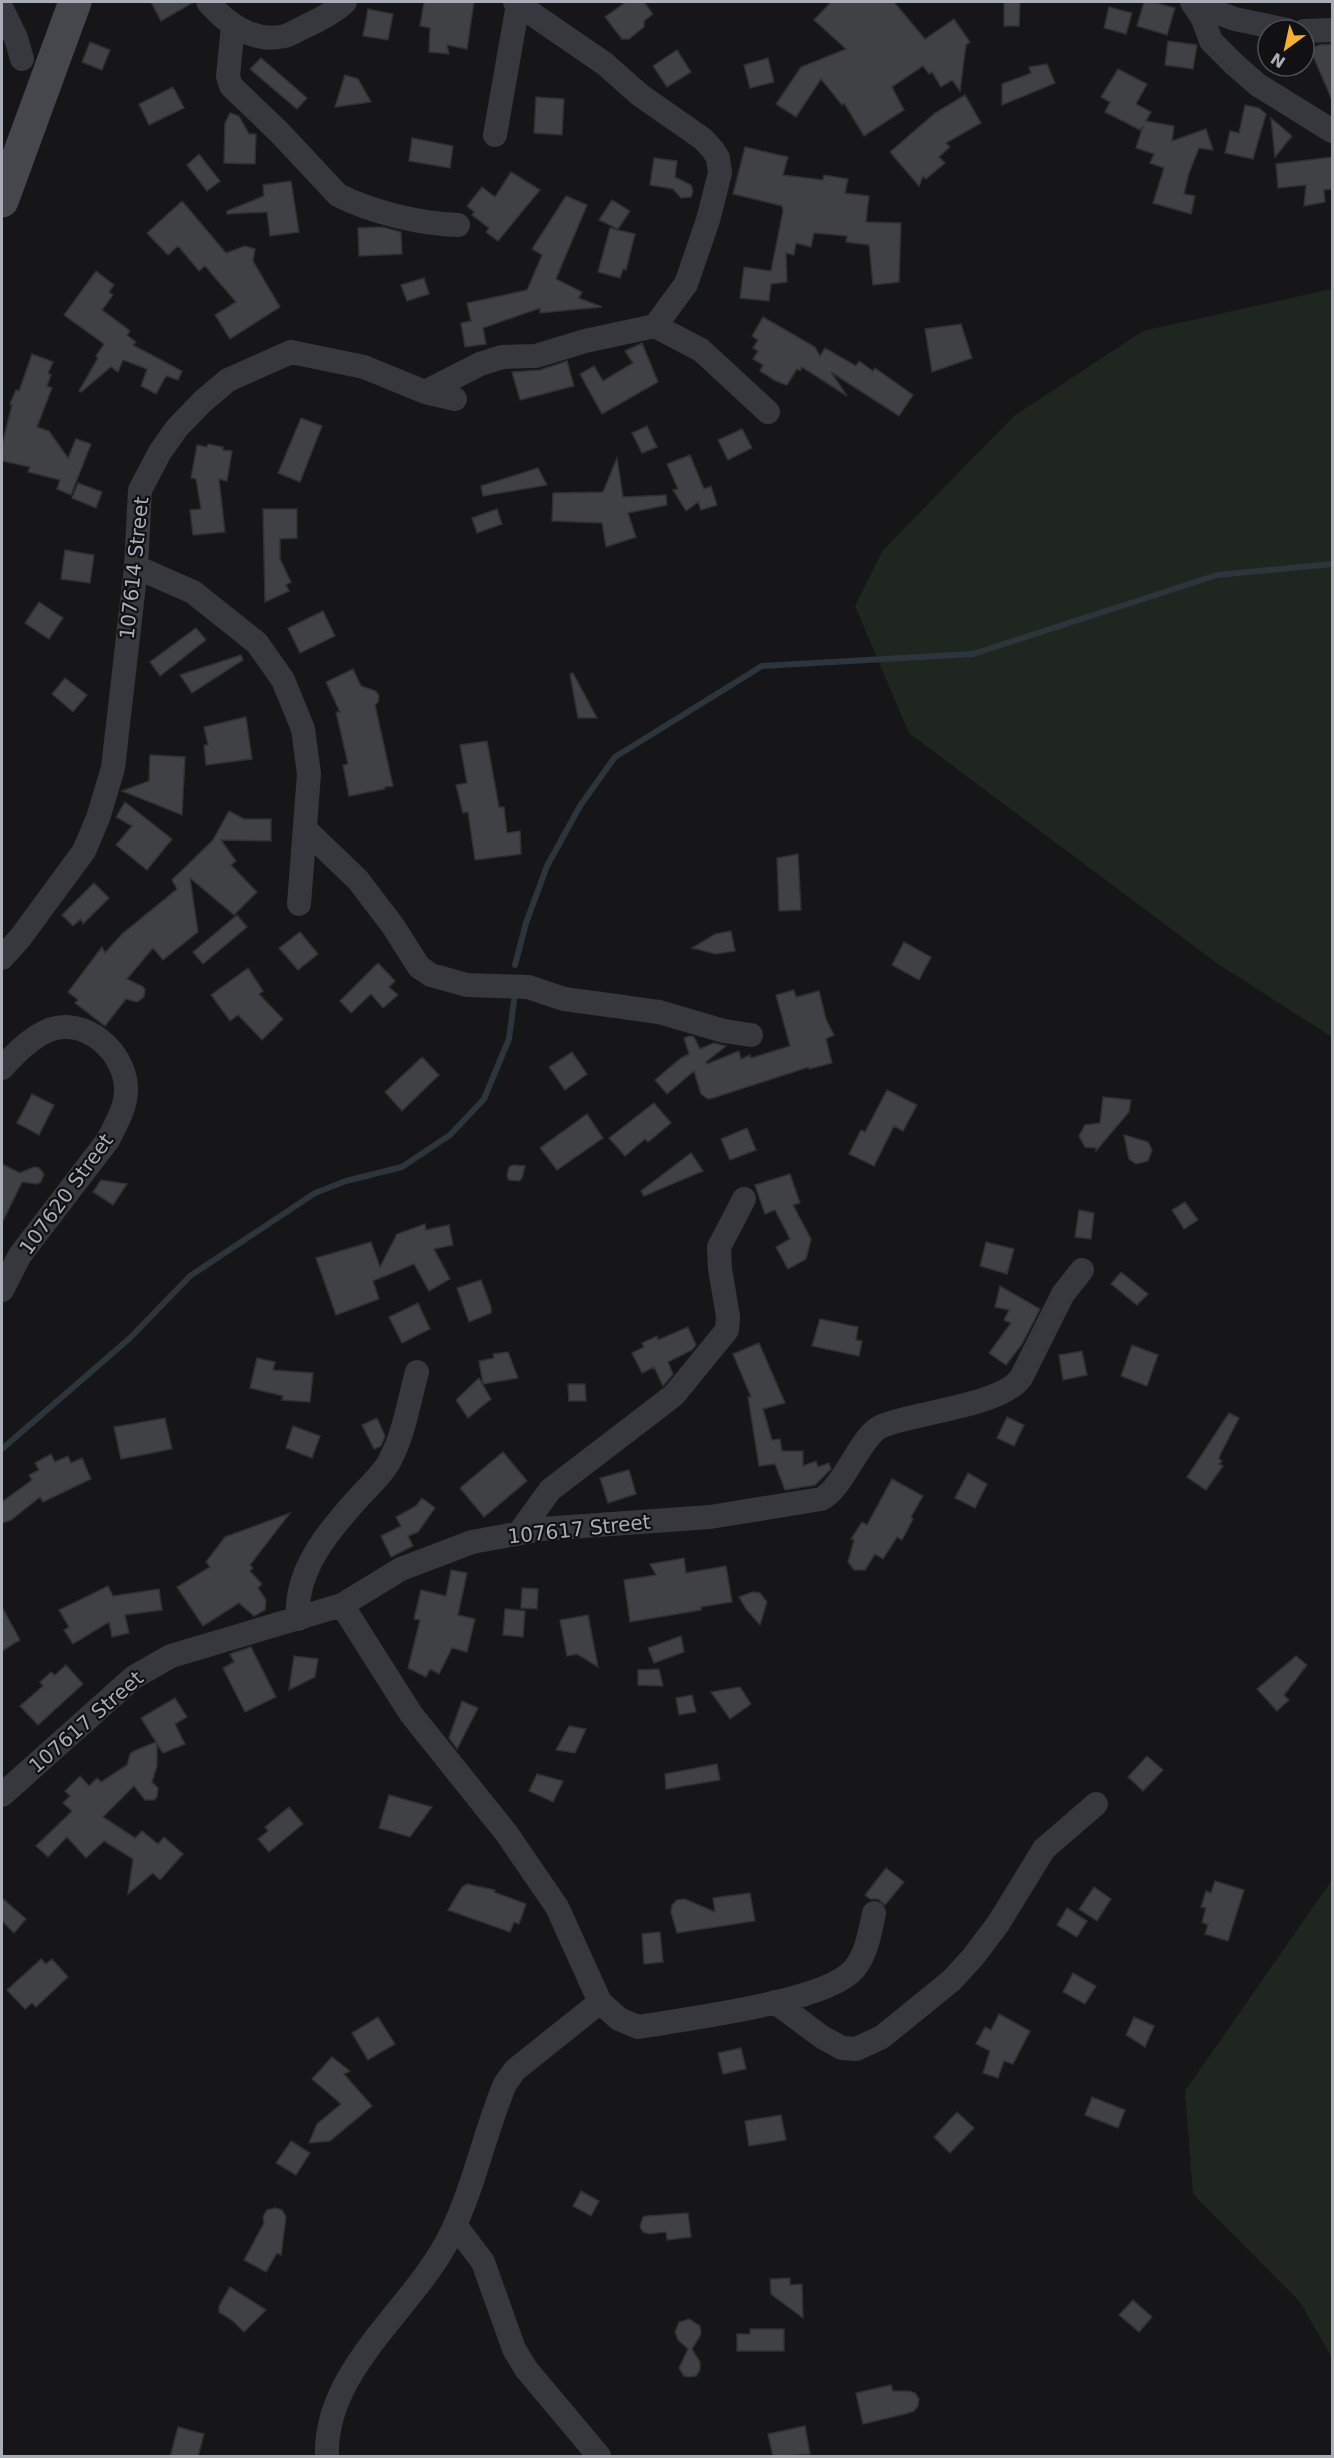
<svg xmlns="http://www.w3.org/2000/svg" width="1334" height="2458" viewBox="0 0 1334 2458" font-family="'DejaVu Sans',sans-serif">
<rect width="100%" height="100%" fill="#161618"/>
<!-- green -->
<path fill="#1e261f" d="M1332,289V1037L1218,964L909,733L855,606L883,550L1014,416L1143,331Z
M1332,1880V2358L1300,2302L1193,2194L1185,2091Z"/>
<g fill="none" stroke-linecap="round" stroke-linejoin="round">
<!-- stream -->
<path stroke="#2c353c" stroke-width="6" d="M515,965L526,923L547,866L580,806L615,757L762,666L973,654L1217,575L1332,564
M2,1449L130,1338L190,1276L315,1193L346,1181L402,1167L450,1135L484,1099L509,1039L515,993"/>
</g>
<!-- building -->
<path fill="#404145" stroke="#303034" stroke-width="1.5" d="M151,2H194L161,21Z
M424,2H474L467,49L447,45L449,54L429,52L430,28L420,26Z
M626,2H644L653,14L644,21V27L629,39H622L605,17Z
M831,2H894L925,39L954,19L970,42L966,45L960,91L952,80L941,87L932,72L929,74L923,66L892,87L904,110L864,136L844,103L842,105L821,79L796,117L776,104L801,67L846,49L814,20Z
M1004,2H1020L1019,26H1004Z
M1144,2H1153L1175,8L1167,35L1137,26Z
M1109,7L1132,13L1126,34L1104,28Z
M368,9L393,14L388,40L363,36Z
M1168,41L1197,45L1193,69L1165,65Z
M90,42L110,50L102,70L82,62Z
M1332,44V100L1310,49L1319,45Z
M677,50L691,72L667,87L653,66Z
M261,58L307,98L297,109L250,69Z
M768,58L774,82L750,88L744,65Z
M1047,64L1055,83L1002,105V84L1031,73L1029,67Z
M1118,69L1147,84L1136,104L1151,112L1146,121L1174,126L1172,141L1206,129L1213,150L1199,148L1189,173L1184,194L1195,196L1191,214L1153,203L1164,168L1150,163L1154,154L1136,148L1143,126L1140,130L1105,112L1110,102L1101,97Z
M345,75L358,79L371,102L335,107Z
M173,87L184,108L149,125L139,104Z
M965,95L981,123L946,143L950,147L939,157L945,163L926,179L923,176L919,186L890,152L935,113Z
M536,97L564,99L562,135L534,133Z
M1245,105L1259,108L1266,114L1253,159L1225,153L1230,131L1239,133Z
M230,113L239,116L249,134H256L255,164L224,163L225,123Z
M1271,118L1292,136L1275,157Z
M412,138L453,146L450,168L409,161Z
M745,147L788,157L783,175L823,180L824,175L848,179L845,193L869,196L866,222L901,223L899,282L873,285L869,245L846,242L847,236L814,233L811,247L796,243L794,255L786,253L787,282L771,284L769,301L740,298L744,267L771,271L783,211L782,206L733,194Z
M199,154L220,181L207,191L187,165Z
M1332,157V189L1324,190L1325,202L1304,206L1306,185L1278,188L1276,164Z
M654,158L677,161L675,177L691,185L693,191L691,197L681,198L673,189L650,185Z
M511,172L540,190L498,241L486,232L489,228L472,215L474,212L467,206L482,187L495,197Z
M291,181L299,232L270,236L267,212L227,214V211L264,196L263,185Z
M566,196L587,205L556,279L582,292L579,298L602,307L540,313V308L483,328L486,344L465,347L461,323L471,321L467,303L527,290L542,255L532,249Z
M612,200L630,211L618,229L599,220Z
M182,201L226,253L245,246L255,249L253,261L280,307L230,339L215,315L236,302L205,266L199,271L178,246L168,255L147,233Z
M382,227L401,232L402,254L359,256L358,228Z
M610,228L635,234L626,270L623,269L620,278L598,272Z
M96,271L114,285L109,292L113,295L102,310L105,312L130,331L127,335L136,342L133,345L182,371L178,380L166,376L156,394L141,386L147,369L123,360L118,372L111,367L81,392L79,391L98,358L96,356L104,344L64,315Z
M424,278L429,294L407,301L401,285Z
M763,317L815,347L820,356L825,348L856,366L859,361L873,371L875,368L913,395L899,416L831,372L847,396L802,367L800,371L797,369L787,385L776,381L760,371L763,365L753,359L758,351L753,348L758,340L752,336Z
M961,324L972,358L932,372L925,329Z
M642,343L658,382L602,414L580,374L594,366L603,381L633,363L625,351Z
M32,354L53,362L48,373L51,375L47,386L52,388L37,427L49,431L68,458L76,439L91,444L71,495L57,489L60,480L28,472L30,467L2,461V445L12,405L10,404L16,390L19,391Z
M567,361L574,386L520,400L512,372L540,370Z
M301,418L322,426L300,482L278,473Z
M647,426L657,447L642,453L632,433Z
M742,429L752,448L728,460L718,440Z
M208,444L223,447V450L232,451L227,481L219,479L225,532L193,535L190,510L201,509L196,479L191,478L197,445L207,447Z
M690,455L704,489L711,486L717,505L701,510L698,502L686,511L673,490L678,489L667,464Z
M617,458L623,497L666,495L667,505L628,513L636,537L606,547L602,523L552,521L553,493L603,492Z
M538,468L547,485L483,496L481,486Z
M78,483L102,492L96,508L72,498Z
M263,509H297V538L280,539V559L291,582L286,585L289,591L265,602Z
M497,509L502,524L477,533L472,518Z
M65,550L94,555L90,583L61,579Z
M39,602L63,618L49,639L25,623Z
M323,611L335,636L300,653L288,628Z
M196,628L206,640L160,676L150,662Z
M241,655L243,660L192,693L180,675Z
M353,669L361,686L376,691L379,696L378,702L375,705L393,786L384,787L385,789L349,796L343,765L348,764L336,712H340L326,682Z
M573,673L597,718H578L570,674Z
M65,678L87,695L73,712L52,694Z
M246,717L252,759L206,765L204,745H208L204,727Z
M487,741L499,807H504L507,833L520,831L521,854L475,860L468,812L463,813L456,785L467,783L460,745Z
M150,755L185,757L182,815L122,791L149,781Z
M125,802L172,839L147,870L116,845L132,826L116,817Z
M229,811L244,819H271V841L221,840L236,861L231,865L257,892L234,915L190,878L198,932L163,960L153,948L127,979L142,986L145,989L144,997L137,1002L126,999L105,1026L75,1003L78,1000L68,992L102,947L105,953L122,934L177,889L172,880L213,840Z
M798,854L801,910L779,911L777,858Z
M94,883L109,898L83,924L81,919L73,926L62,915Z
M237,915L247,927L203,964L193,952Z
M731,931L735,951L716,954L692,948L715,934Z
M300,932L318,954L298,970L279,948Z
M904,942L931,957L919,980L892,965Z
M378,963L395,981L389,987L398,995L383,1008L371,994L351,1013L340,1001Z
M248,968L263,991L259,994L283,1019L262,1040L238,1015L230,1021L211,995Z
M794,990L796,997L819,991L826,1019L834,1035L826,1039L832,1063L809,1069V1067L713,1098L708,1099L701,1094L694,1071L667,1094L655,1080L681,1058L689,1054L684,1038L689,1036L694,1037L700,1049L714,1043L726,1046L706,1062L707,1064L739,1051L741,1059L750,1055L751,1058L790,1046L776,995Z
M572,1052L587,1074L565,1090L549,1067Z
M422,1057L439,1075L402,1111L385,1092Z
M887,1090L917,1105L903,1131L894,1126L874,1166L849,1154L861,1130L865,1132Z
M32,1094L54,1105L39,1135L17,1123Z
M1103,1097L1131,1100L1129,1112L1096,1151V1148L1085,1147L1079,1136L1085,1125L1100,1123Z
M654,1103L671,1123L648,1142L645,1139L625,1156L609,1138Z
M587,1114L603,1138L557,1170L540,1148Z
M747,1128L756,1150L730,1160L721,1139Z
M1124,1135L1148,1142L1152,1150L1148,1161L1136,1164L1129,1159Z
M691,1153L703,1171L644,1196L641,1191Z
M2,1164L20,1173L34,1167L39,1168L44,1174L41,1182L37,1184L22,1182L2,1223Z
M513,1165L525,1166L522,1178L519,1181L509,1180L507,1176L509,1167Z
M790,1174L800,1203L793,1205L811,1239L806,1259L788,1269L776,1247L790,1239L775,1210L765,1214L755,1185Z
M101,1180L127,1184L113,1205L93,1192Z
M1185,1202L1198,1220L1184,1229L1172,1210Z
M1079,1210L1094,1213L1091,1239L1075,1237Z
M425,1224L426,1230L449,1225L453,1245L434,1249L450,1279L429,1291L414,1264L373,1281L379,1299L336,1315L316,1258L371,1242L380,1267L397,1234Z
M986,1242L1014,1249L1007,1274L980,1266Z
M1121,1272L1148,1294L1137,1305L1111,1284Z
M481,1280L491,1307V1313L469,1322L457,1288Z
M1000,1286L1040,1309L1022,1344L1006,1365L989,1353L1011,1323L1004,1320L1009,1310L995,1307Z
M418,1303L430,1329L402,1343L389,1317Z
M820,1319L858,1327L856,1340L862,1341L859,1356L812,1346Z
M688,1327L696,1345L692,1350L668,1362L673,1374L664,1385L663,1386L654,1367L642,1373L632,1353L644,1347L642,1343L657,1336L658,1340Z
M759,1343L785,1403L763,1409L772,1440L780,1439L782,1451H803V1466L816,1461L818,1467L829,1463L831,1469L815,1485L785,1490L775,1464L759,1466L748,1397H751L733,1354Z
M1132,1345L1158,1355L1147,1386L1121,1376Z
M1082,1351L1087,1375L1063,1380L1059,1355Z
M508,1352L518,1378L483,1384L479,1361L494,1358L493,1354Z
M257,1358L275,1362L273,1370L313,1373L310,1402L282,1400L283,1396L250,1388Z
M479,1378L491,1399L468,1418L456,1400Z
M568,1384H585L586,1401H569Z
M1229,1413L1239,1418L1220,1455L1219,1459L1222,1461L1219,1464L1223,1466L1206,1490L1187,1477Z
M1007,1417L1024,1425L1014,1446L997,1438Z
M165,1418L172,1449L121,1459L114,1427Z
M377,1418L385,1436L381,1446L374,1449L362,1425Z
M293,1426L320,1436L312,1458L286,1448Z
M503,1452L527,1481L484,1517L460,1488Z
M51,1454L55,1462L68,1456L71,1463L82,1458L91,1479L43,1502L40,1497L11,1520L2,1523V1502L32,1480L29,1475L39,1470L35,1463Z
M629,1470L636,1494L608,1503L600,1478Z
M968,1473L987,1484L975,1508L955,1498Z
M892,1479L923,1496L911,1517L913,1519L902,1540L897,1537L883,1559L875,1554L865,1570H854L848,1562L854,1540L851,1539L862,1522L867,1525Z
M422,1498L435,1508L418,1532L408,1536L413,1546L391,1557L381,1536L401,1526L396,1517L416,1506Z
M290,1513L250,1565L253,1568L250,1571L262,1584L258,1588L266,1600L265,1610L254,1616L239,1603L203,1626L177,1587L210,1567L206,1562L225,1537Z
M684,1558L686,1573L726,1566L732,1602L701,1607V1610L630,1622L624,1580L656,1575L650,1564Z
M451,1570L467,1573L458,1615L475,1619L467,1652L452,1648L439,1674L430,1669L426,1677L408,1668L420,1620L414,1619L421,1590L446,1596Z
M108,1586L113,1596L159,1589L162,1610L125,1615L129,1633L112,1637L109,1622L73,1644L64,1630L69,1627L59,1610Z
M522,1588L538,1589L537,1609L521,1608Z
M753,1592L760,1593L767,1602L760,1625L746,1609L739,1597Z
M2,1607L20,1640L2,1651Z
M505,1609L525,1611L523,1637L503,1635Z
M588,1615L598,1667L577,1654L567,1656L560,1620Z
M681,1636L684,1652L654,1663L648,1648Z
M251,1647L276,1697L245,1712L223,1668L234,1662L230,1654Z
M294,1656L318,1659L315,1677L289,1690Z
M1296,1656L1307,1665L1284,1695L1289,1700L1277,1711L1257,1689Z
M66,1665L83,1684L38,1725L20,1706L43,1686L40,1682L51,1672L55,1675Z
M659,1669L663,1686L638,1685V1670Z
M740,1687L751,1704L730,1719L711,1692Z
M692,1695L696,1712L679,1715L676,1698Z
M175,1698L187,1717L175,1724L185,1744L163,1753L157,1744V1766L152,1782L158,1788L157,1797L154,1800H145L134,1786L103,1817L135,1838L142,1831L158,1844L164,1837L183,1854L160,1880L153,1873L128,1894L133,1859L104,1841L86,1858L67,1837L48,1857L36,1846L72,1811L63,1803L70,1796L65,1791L80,1776L89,1786L97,1778L101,1782L127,1765L130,1754L134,1751L156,1742L141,1718Z
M462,1701L478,1708L457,1749L449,1738Z
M569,1726L586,1729L575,1753L556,1750Z
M1147,1756L1163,1770L1143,1791L1128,1777Z
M717,1764L720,1780L666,1789L665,1774Z
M537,1774L563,1781L553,1802L529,1791Z
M389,1795L432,1807L410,1837L379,1828Z
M289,1807L303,1824L269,1852L258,1839L268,1831L265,1827Z
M886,1868L904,1882L885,1905L878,1899H870L865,1895Z
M1215,1881L1244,1890L1228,1941L1205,1934L1208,1925L1202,1922L1206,1908L1201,1907L1206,1891L1211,1893Z
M467,1884L495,1890L494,1892L526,1904L519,1924L514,1922L510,1932L448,1910L462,1887Z
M1094,1887L1111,1899L1097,1921L1079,1909Z
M750,1893L755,1921L677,1933L671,1912L672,1905L677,1900L685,1899L715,1912L713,1898Z
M2,1898L26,1919L14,1933L2,1921Z
M1067,1908L1087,1921L1077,1937L1057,1925Z
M660,1932L663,1962L644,1964L642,1934Z
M41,1959L46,1964L52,1959L68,1977L36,2007L32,2003L25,2009L7,1990Z
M1073,1973L1096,1986L1085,2004L1063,1992Z
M999,2014L1030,2031L1013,2064L1004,2061L998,2078L983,2073L990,2051L976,2044L985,2027L991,2030Z
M378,2017L395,2044L368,2060L352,2033Z
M1134,2017L1154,2026L1145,2047L1126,2035Z
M741,2048L746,2069L723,2074L718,2053Z
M332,2057L350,2071L344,2074L372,2106L330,2141L309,2143L317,2124L341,2104L312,2079Z
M1092,2097L1125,2110L1118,2128L1085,2115Z
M957,2112L974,2128L950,2153L934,2137Z
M781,2115L786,2140L749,2146L745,2121Z
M291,2141L310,2153L296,2175L276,2163Z
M581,2191L599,2201L591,2216L573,2206Z
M275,2208L282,2210L286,2217L281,2255L277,2253L266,2272L244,2260L264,2223L263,2217L267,2210Z
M688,2213L691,2237L667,2240L666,2232L649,2234L643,2232L640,2227L643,2217L647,2216Z
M790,2278V2285L802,2284L803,2318L771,2294L770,2279Z
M230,2287L266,2310L244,2332L233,2321L219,2312V2306Z
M1133,2300L1152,2317L1139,2332L1119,2315Z
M689,2319L700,2326L701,2334L692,2349L700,2362V2370L696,2376L689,2377L684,2376L679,2368L688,2349L678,2340L675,2332L679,2322Z
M750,2329H784V2351H737V2334H750Z
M891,2385L893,2391H909L915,2393L919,2399L918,2406L914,2411L905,2414L863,2424L856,2393Z
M805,2426L810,2454L773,2457L768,2434Z
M178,2427L204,2434L198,2457H170Z"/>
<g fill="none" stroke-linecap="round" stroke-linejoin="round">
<!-- minor -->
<path stroke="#37383d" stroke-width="24" d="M208,2C226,23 254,44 285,36C292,34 299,29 306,26C319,20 334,12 345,2
M515,2L605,64L640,95L703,139L713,150L718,158L720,173L708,220L686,284L655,326
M1192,2L1203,19L1211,41L1234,64L1258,85L1332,131
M1193,4L1235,19L1287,30
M2,9L16,38L22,59
M233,26L228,76L231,86L278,131L338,195C371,212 421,224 458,225
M1304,31L1332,30
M495,135L518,4
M425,392L480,364L502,357L536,356L585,341L655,326L701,350L768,412
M136,567L193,592L257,643L283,680L303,729L309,774L299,904
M305,829L358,880L393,926L419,967L431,975L467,985L528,987L564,999L659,1012L724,1031L751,1035
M2,958L20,938L84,851L98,818L113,768L136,567L140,490L160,452L177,428L203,401L228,380L291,352L364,367L425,392L455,399
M2,1068C15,1054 30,1038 49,1030C85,1016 125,1052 126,1088C127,1106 116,1124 108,1140L20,1255L2,1290
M519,1533L550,1490L674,1395L727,1330L728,1316L720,1269L719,1247L744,1199
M298,1619C294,1570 330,1529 361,1495C370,1485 384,1473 390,1460C404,1434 409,1401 417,1372
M2,1795L134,1677L171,1656L342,1605L401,1569L472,1542L542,1529L710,1517L821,1499C844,1488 861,1434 882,1426C914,1412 1005,1406 1022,1376L1063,1294L1082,1270
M600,2002L619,2019L638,2027C684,2019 827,2002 854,1969C867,1954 870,1931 874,1913
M775,2002L822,2037L842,2048L856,2049L882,2037L952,1980L973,1957L998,1924L1044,1849L1096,1804
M455,2225L483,2262L514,2349L526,2369L599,2456
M327,2456C324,2370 413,2309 449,2238C474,2188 484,2134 505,2084L515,2070L600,2002L557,1907L507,1834L411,1714L342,1605"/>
<!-- secondary -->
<path stroke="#45474d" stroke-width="33" d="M2,201L75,2"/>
</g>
<g text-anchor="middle" stroke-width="4.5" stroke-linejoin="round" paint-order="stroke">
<!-- street labels -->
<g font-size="20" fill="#a8adb8" stroke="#111113">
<text transform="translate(134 568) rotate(-84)" y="7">107614 Street</text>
<text transform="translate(66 1194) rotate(-54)" y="7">107620 Street</text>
<text transform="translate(579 1529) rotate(-6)" y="7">107617 Street</text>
<text transform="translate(86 1722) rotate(-41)" y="7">107617 Street</text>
</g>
</g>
<!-- border -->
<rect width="1334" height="2458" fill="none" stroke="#a8adb8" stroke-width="6"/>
<!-- north arrow -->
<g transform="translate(1286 48) rotate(213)"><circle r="28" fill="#111113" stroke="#4d4f55" stroke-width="1.5"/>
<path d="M0-4.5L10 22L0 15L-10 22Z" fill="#f2b134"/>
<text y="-9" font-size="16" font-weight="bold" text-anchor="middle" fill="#a8adb8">N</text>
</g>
</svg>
